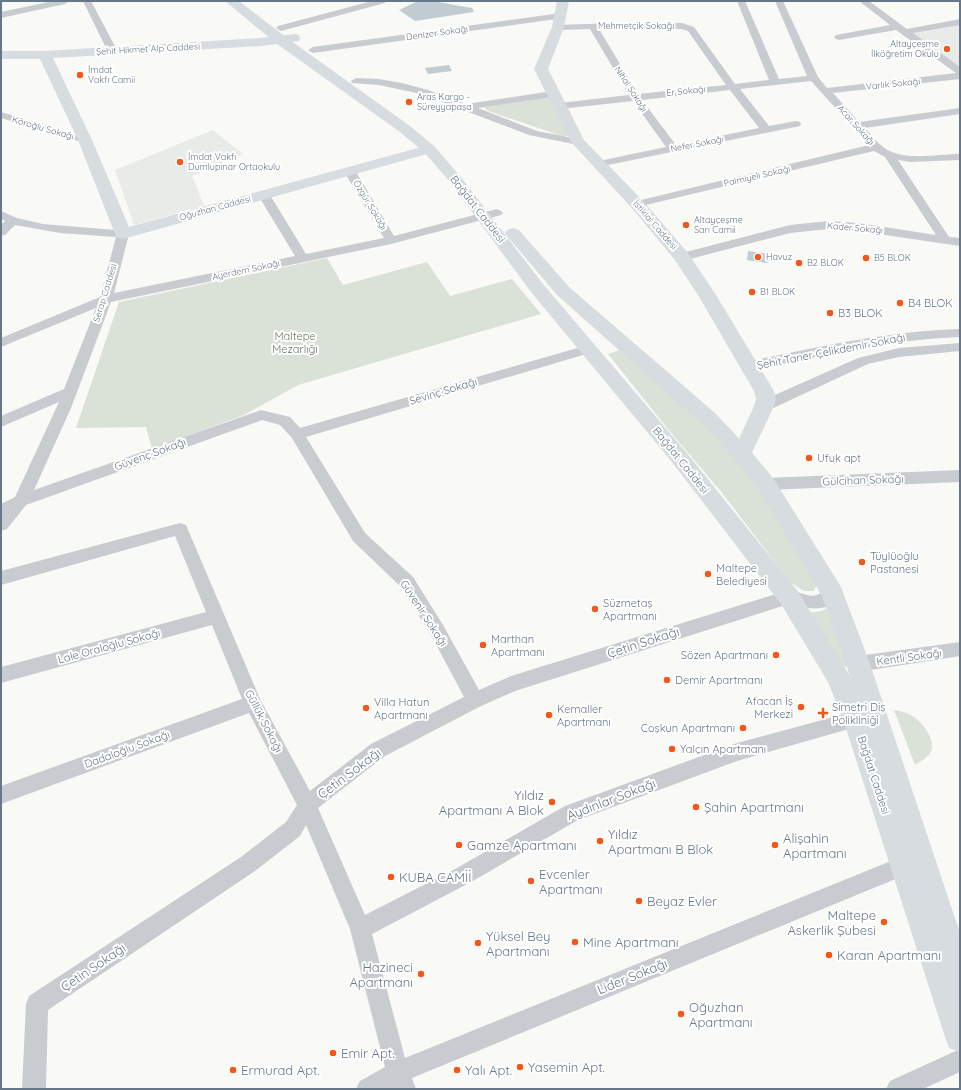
<svg xmlns="http://www.w3.org/2000/svg" width="961" height="1090" viewBox="0 0 961 1090" font-family="Quicksand,sans-serif">
<rect width="100%" height="100%" fill="#f9f9f6"/>
<!-- built -->
<path fill="#e9ebe9" d="M960,24V65H957L912,33Z
M213,130L243,154L192,176L204,206L134,225L115,170Z"/>
<!-- green -->
<path fill="#dae1d6" d="M550,97L568,136H562L488,111L484,107Z
M327,258L343,285L427,262L450,296L512,279L541,314L298,385L244,415L152,449L146,427L76,428L119,302Z
M623,349L722,441L748,471L817,583L814,591H804L790,582L723,494L667,428L608,354Z
M828,608L850,668L842,666L809,613L821,611Z
M894,710C910,712 920,719 928,733C930,737 933,743 932,748C931,756 921,761 915,765Z"/>
<!-- water -->
<path fill="#c1ccd2" d="M418,1H432L472,8L474,12L415,21L399,10Z
M449,65L452,71L428,74L425,68Z
M748,251L770,254L768,263L747,260Z"/>
<g fill="none" stroke-linecap="round" stroke-linejoin="round">
<!-- street -->
<path fill="#c8ccd0" fill-rule="evenodd" d="M53,1H69L65,4L1,18V12Z
M83,1H91L117,50L115,52L112,53L107,50Z
M372,1H386L385,3L281,31L276,28L278,26Z
M737,1H745L779,79L807,76L775,1H783L818,77L827,88L956,73L896,30L839,40L836,39L834,37L836,35L890,25L859,1H869L907,29L960,19V25L913,33L960,67V79L833,93L859,122L960,108V114L865,128C873,137 881,148 892,152C911,160 940,154 960,154V160L910,162L898,160L949,237L960,238V246L858,231L829,229L790,233L682,261L678,260L676,257L678,254L790,225L829,221L858,223L936,235L885,157L874,151L637,207L633,206L631,204L633,202L869,145L811,81L740,89L769,126L796,121L800,122L801,124L800,126L598,167L594,166L592,164L594,162L666,147L633,101L560,109L556,108L555,106L556,104L560,103L629,95L590,29L558,30L555,29L553,27L555,25L651,22L682,23L694,27L735,84L769,80ZM651,28L681,29L688,31L726,85L638,94L599,29ZM730,90L759,128L676,145L642,100Z
M561,13L564,14L566,16L564,18L313,53L308,50L313,47Z
M356,78L379,79L402,83L428,90L466,104L553,91L557,92L558,94L553,97L478,108L537,131L578,139L583,142L578,145L529,135L421,94L379,85L352,83L351,81Z
M1,112L89,138L90,140L85,143L1,118Z
M349,167L355,170L394,236L497,209L501,211L503,213L501,215L391,244L111,302L71,408L34,490L261,410L290,417L300,428L588,345L593,346L595,349L593,352L306,437L365,533L413,577L443,625L479,690L511,676L789,590L811,596L817,595L833,587L839,589L841,594C831,614 806,609 789,604L515,691L481,706L385,756L318,808L365,915L457,868L565,806L737,743L856,711L862,713L865,719L862,725L856,727L737,761L578,820L471,882L372,934L405,1058L896,859L910,851L917,854L920,861L917,868L910,873L412,1078L416,1089H356L360,1081L385,1067L350,929L306,825L300,836L255,871L48,1010L46,1089H22L26,1004L29,996L241,857L286,822L297,805L249,713L1,804V786L242,699L212,625L1,683V667L206,612L175,536L1,585V571L180,523L186,525L260,699L310,791L371,744L464,697L431,635L401,587L353,541L292,438L280,425L262,420L26,505L7,529L1,531V504L15,497L59,402L1,427V416L64,389L96,308L1,347V338L100,297L116,237L60,233L15,225L5,235L1,236V225L5,221L1,219V211L17,218L43,224L127,231L129,234L114,293L295,256L258,195L260,193H268L270,195L306,254L384,238L343,170Z
M960,329V337C888,340 820,356 750,371L745,369L743,366L745,363L750,361C820,347 888,331 960,329Z
M960,343V351L899,357L868,364L769,410L764,411L759,410L757,406L759,402L858,358L899,348Z
M960,470V482L766,490L761,488L758,484L761,480L766,478Z
M960,642V656L858,672L852,669L849,664L852,659L858,656Z
M960,1049V1072L923,1089H886L890,1081Z"/>
<!-- secondary -->
<path fill="#d6dce0" fill-rule="evenodd" d="M557,1H569L564,27L548,69L584,140L643,201L688,253L716,295L774,391L776,399L774,406L749,459L742,461L735,459L732,454L754,406L756,399L754,391L698,295L675,260L631,207L571,142L534,69L552,27Z
M294,34L299,35L300,38L299,41L261,46L53,58L92,140L129,227L429,145L434,146L436,149L434,152L123,239L117,237L115,234L78,140L40,59H1V51H45L261,38Z"/>
<!-- primary -->
<path fill="#d6dce0" fill-rule="evenodd" d="M225,1H239L287,38L410,126L434,146L460,176L543,284L686,452L797,590L850,676L822,596L759,490L735,459L701,423L557,295L507,236L505,233L507,230L513,228L519,230L569,287L715,413L749,449L773,478L841,587L870,664L960,933V1052L949,1048L945,1037L843,719L828,682L781,604L672,462L531,292L450,182L424,152L400,132L277,44Z"/>
</g>
<!-- markers -->
<g fill="#f4571a" stroke="#fff" stroke-width="1.5">
<circle cx="947" cy="49" r="4"/>
<circle cx="80" cy="75" r="4"/>
<circle cx="409" cy="102" r="4"/>
<circle cx="180" cy="162" r="4"/>
<circle cx="686" cy="225" r="4"/>
<circle cx="758" cy="257" r="4"/>
<circle cx="866" cy="258" r="4"/>
<circle cx="799" cy="263" r="4"/>
<circle cx="752" cy="292" r="4"/>
<circle cx="900" cy="303" r="4"/>
<circle cx="830" cy="313" r="4"/>
<circle cx="809" cy="458" r="4"/>
<circle cx="862" cy="562" r="4"/>
<circle cx="708" cy="574" r="4"/>
<circle cx="595" cy="609" r="4"/>
<circle cx="483" cy="645" r="4"/>
<circle cx="776" cy="655" r="4"/>
<circle cx="667" cy="680" r="4"/>
<circle cx="801" cy="707" r="4"/>
<circle cx="366" cy="708" r="4"/>
<path d="M821 707h4v4h4v4h-4v4h-4v-4h-4v-4h4z"/>
<circle cx="549" cy="715" r="4"/>
<circle cx="743" cy="728" r="4"/>
<circle cx="672" cy="749" r="4"/>
<circle cx="552" cy="802" r="4"/>
<circle cx="696" cy="807" r="4"/>
<circle cx="600" cy="841" r="4"/>
<circle cx="459" cy="845" r="4"/>
<circle cx="775" cy="845" r="4"/>
<circle cx="391" cy="877" r="4"/>
<circle cx="531" cy="881" r="4"/>
<circle cx="639" cy="901" r="4"/>
<circle cx="884" cy="922" r="4"/>
<circle cx="575" cy="942" r="4"/>
<circle cx="478" cy="943" r="4"/>
<circle cx="829" cy="955" r="4"/>
<circle cx="421" cy="974" r="4"/>
<circle cx="681" cy="1014" r="4"/>
<circle cx="333" cy="1053" r="4"/>
<circle cx="520" cy="1067" r="4"/>
<circle cx="233" cy="1070" r="4"/>
<circle cx="457" cy="1070" r="4"/>
</g>
<g text-anchor="middle" stroke-width="4" stroke-linejoin="round" paint-order="stroke">
<!-- far-street labels -->
<g font-size="9" fill="#65788a" stroke="#fff">
<text x="636" y="29">Mehmetçik Sokağı</text>
<text transform="translate(437 33) rotate(-8)" y="3">Denizer Sokağı</text>
<text transform="translate(148 49) rotate(-3)" y="3">Şehit Hikmet Alp Caddesi</text>
<text transform="translate(893 84) rotate(-6)" y="3">Varlık Sokağı</text>
<text transform="translate(631 89) rotate(57)" y="3">Nihal Sokağı</text>
<text transform="translate(686 91) rotate(-6)" y="3">Er Sokağı</text>
<text transform="translate(856 125) rotate(48)" y="3">Acar Sokağı</text>
<text transform="translate(43 128) rotate(16)" y="3">Köroğlu Sokağı</text>
<text transform="translate(697 144) rotate(-11)" y="3">Nefer Sokağı</text>
<text transform="translate(757 176) rotate(-13)" y="3">Palmiyeli Sokağı</text>
<text transform="translate(370 205) rotate(59)" y="3">Özgür Sokağı</text>
<text transform="translate(215 208) rotate(-15)" y="3">Oğuzhan Caddesi</text>
<text transform="translate(655 225) rotate(49)" y="3">İstiklal Caddesi</text>
<text transform="translate(855 228) rotate(5)" y="3">Kader Sokağı</text>
<text transform="translate(246 270) rotate(-12)" y="3">Ayerdem Sokağı</text>
<text transform="translate(105 293) rotate(-73)" y="3">Serap Caddesi</text>
</g>
<!-- far-poi labels -->
<g font-size="9" fill="#65788a" stroke="#fff" text-anchor="start">
<text x="939" y="47" text-anchor="end">Altayçeşme<tspan x="939" dy="10">İlköğretim Okulu</tspan></text>
<text x="88" y="73">İmdat<tspan x="88" dy="10">Vakfı Camii</tspan></text>
<text x="417" y="100">Aras Kargo -<tspan x="417" dy="10">Süreyyapaşa</tspan></text>
<text x="188" y="160">İmdat Vakfı<tspan x="188" dy="10">Dumlupınar Ortaokulu</tspan></text>
<text x="694" y="223">Altayçeşme<tspan x="694" dy="10">Sarı Camii</tspan></text>
<text x="766" y="260">Havuz</text>
<text x="874" y="261">B5 BLOK</text>
<text x="807" y="266">B2 BLOK</text>
<text x="760" y="295">B1 BLOK</text>
</g>
<!-- street labels -->
<g font-size="11" fill="#65788a" stroke="#fff">
<text transform="translate(478 209) rotate(52)" y="4">Bağdat Caddesi</text>
<text transform="translate(831 351) rotate(-11)" y="4">Şehit Taner Çelikdemir Sokağı</text>
<text transform="translate(443 391) rotate(-17)" y="4">Sevinç Sokağı</text>
<text transform="translate(150 454) rotate(-20)" y="4">Güvenç Sokağı</text>
<text transform="translate(681 460) rotate(51)" y="4">Bağdat Caddesi</text>
<text transform="translate(863 480) rotate(-2)" y="4">Gülcihan Sokağı</text>
<text transform="translate(424 613) rotate(57)" y="4">Güvenir Sokağı</text>
<text transform="translate(109 646) rotate(-15)" y="4">Lale Oraloğlu Sokağı</text>
<text transform="translate(909 657) rotate(-8)" y="4">Kentli Sokağı</text>
<text transform="translate(264 721) rotate(63)" y="4">Güllük Sokağı</text>
<text transform="translate(127 749) rotate(-20)" y="4">Dadaloğlu Sokağı</text>
<text transform="translate(874 775) rotate(72)" y="4">Bağdat Caddesi</text>
</g>
<!-- poi labels -->
<g font-size="11" fill="#65788a" stroke="#fff" text-anchor="start">
<text x="908" y="307">B4 BLOK</text>
<text x="838" y="317">B3 BLOK</text>
<text x="817" y="462">Ufuk apt</text>
<text x="870" y="560">Tüylüoğlu<tspan x="870" dy="13">Pastanesi</tspan></text>
<text x="716" y="572">Maltepe<tspan x="716" dy="13">Belediyesi</tspan></text>
<text x="603" y="607">Süzmetaş<tspan x="603" dy="13">Apartmanı</tspan></text>
<text x="491" y="643">Marthan<tspan x="491" dy="13">Apartmanı</tspan></text>
<text x="768" y="659" text-anchor="end">Sözen Apartmanı</text>
<text x="675" y="684">Demir Apartmanı</text>
<text x="793" y="705" text-anchor="end">Afacan İş<tspan x="793" dy="13">Merkezi</tspan></text>
<text x="374" y="706">Villa Hatun<tspan x="374" dy="13">Apartmanı</tspan></text>
<text x="832" y="711">Simetri Diş<tspan x="832" dy="13">Polikliniği</tspan></text>
<text x="557" y="713">Kemaller<tspan x="557" dy="13">Apartmanı</tspan></text>
<text x="735" y="732" text-anchor="end">Coşkun Apartmanı</text>
<text x="680" y="753">Yalçın Apartmanı</text>
</g>
<!-- park labels -->
<g font-size="11" fill="#657a60" stroke="#fff">
<text x="295" y="340">Maltepe<tspan x="295" dy="13">Mezarlığı</tspan></text>
</g>
<!-- near-street labels -->
<g font-size="13" fill="#65788a" stroke="#fff">
<text transform="translate(643 642) rotate(-18)" y="5">Çetin Sokağı</text>
<text transform="translate(349 773) rotate(-37)" y="5">Çetin Sokağı</text>
<text transform="translate(611 799) rotate(-21)" y="5">Aydınlar Sokağı</text>
<text transform="translate(93 967) rotate(-34)" y="5">Çetin Sokağı</text>
<text transform="translate(632 976) rotate(-22)" y="5">Lider Sokağı</text>
</g>
<!-- near-poi labels -->
<g font-size="13" fill="#65788a" stroke="#fff" text-anchor="start">
<text x="544" y="800" text-anchor="end">Yıldız<tspan x="544" dy="15">Apartmanı A Blok</tspan></text>
<text x="704" y="812">Şahin Apartmanı</text>
<text x="608" y="839">Yıldız<tspan x="608" dy="15">Apartmanı B Blok</tspan></text>
<text x="783" y="843">Alişahin<tspan x="783" dy="15">Apartmanı</tspan></text>
<text x="467" y="850">Gamze Apartmanı</text>
<text x="539" y="879">Evcenler<tspan x="539" dy="15">Apartmanı</tspan></text>
<text x="399" y="882">KUBA CAMİİ</text>
<text x="647" y="906">Beyaz Evler</text>
<text x="876" y="920" text-anchor="end">Maltepe<tspan x="876" dy="15">Askerlik Şubesi</tspan></text>
<text x="486" y="941">Yüksel Bey<tspan x="486" dy="15">Apartmanı</tspan></text>
<text x="583" y="947">Mine Apartmanı</text>
<text x="837" y="960">Karan Apartmanı</text>
<text x="413" y="972" text-anchor="end">Hazineci<tspan x="413" dy="15">Apartmanı</tspan></text>
<text x="689" y="1012">Oğuzhan<tspan x="689" dy="15">Apartmanı</tspan></text>
<text x="341" y="1058">Emir Apt.</text>
<text x="528" y="1072">Yasemin Apt.</text>
<text x="241" y="1075">Ermurad Apt.</text>
<text x="465" y="1075">Yalı Apt.</text>
</g>
</g>
<!-- border -->
<rect width="961" height="1090" fill="none" stroke="#65788a" stroke-width="4"/>
</svg>
